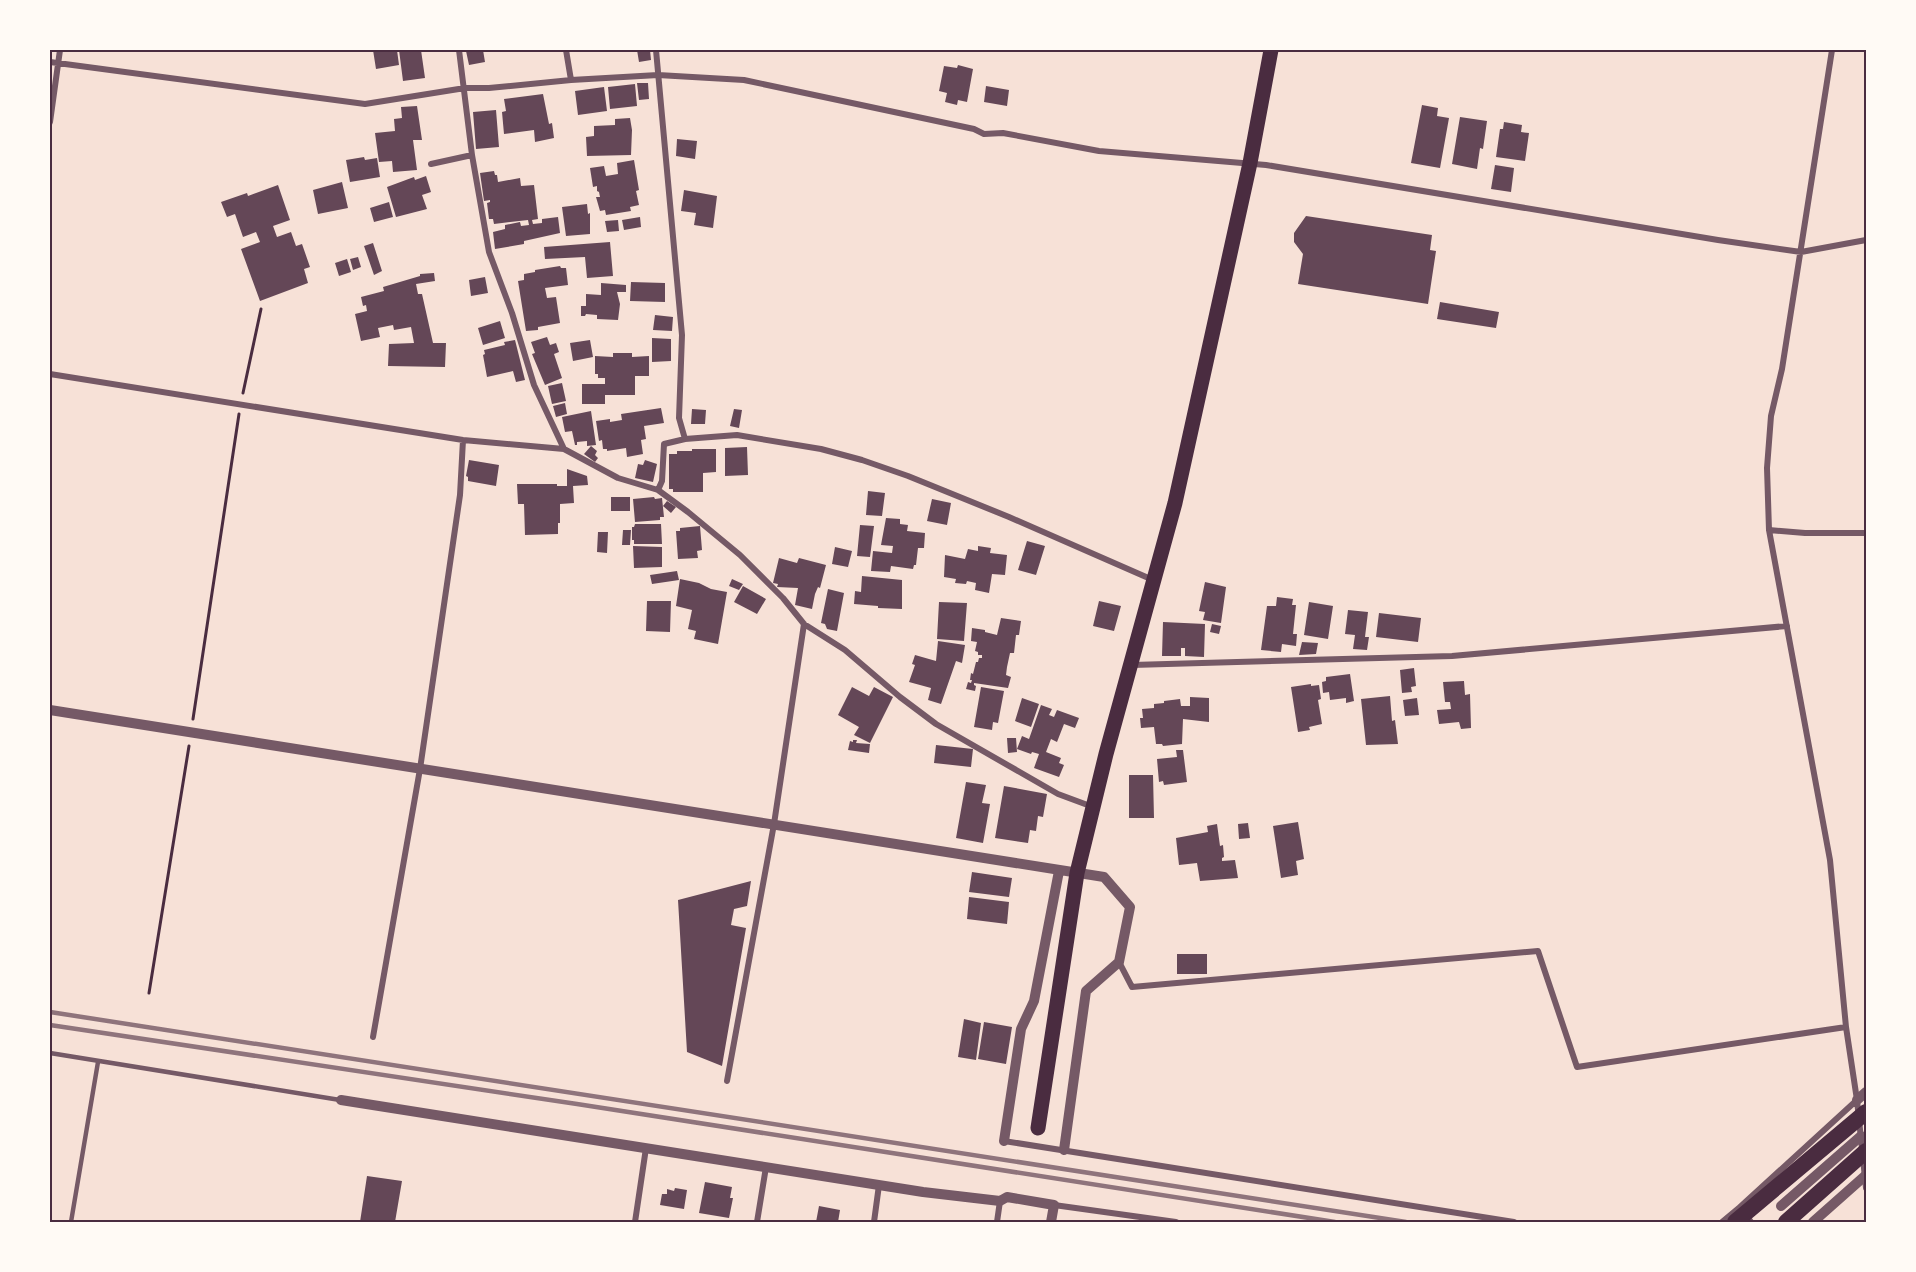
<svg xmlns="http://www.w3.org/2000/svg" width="1916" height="1272" viewBox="0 0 1916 1272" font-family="'DejaVu Sans',sans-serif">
<rect width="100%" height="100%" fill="#f7e1d7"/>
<!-- building -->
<path fill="#644757" d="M373,50H397L399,65L376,69Z
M399,50H421L425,78L403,81Z
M483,50L485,62L469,65L466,51Z
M637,50H650L651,60L639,62Z
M958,65L973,69L967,102L958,100L957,105L945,102L947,93L939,91L944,66L957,68Z
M637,83H648L649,99L639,100Z
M635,84L637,106L610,109L608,87Z
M986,86L1009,90L1007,106L984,102Z
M604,87L607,111L578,115L575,91Z
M543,94L549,124L552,123L554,138L535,142L534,130L504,134L502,112L506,111L504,99Z
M1422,105L1438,108L1437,116L1449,118L1440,168L1411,163Z
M417,106L422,140H413L417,170L393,172L392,161L379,162L375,133L395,131L394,119L402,118L401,107Z
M496,110L499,147L476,149L473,112Z
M1460,117L1487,121L1483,149L1480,148L1477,169L1452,164Z
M630,118L632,130L631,155L587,156L586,137L594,136V126L615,125V119Z
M1504,122L1522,125L1521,132L1529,133L1525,161L1496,157L1500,129H1503Z
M677,139L697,141L695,159L676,156Z
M364,157L365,160L377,158L380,177L350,182L346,160Z
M634,160L639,190L636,191L639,205L630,207L631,211L606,215L605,210L600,211L596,197H600L599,192L597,191V186L593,187L590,168L604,166L606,176L618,174L617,163Z
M1495,165L1514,168L1511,192L1491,189Z
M494,171L495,175H497L498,182L520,178L521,186L534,185L538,219L532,220L533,224L542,223V219L558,217L560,233L524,241V244L495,249L493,232L505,229V225L520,222L521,226L529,225L528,220L494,224L493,219H489L487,203L490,202V200L484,201L480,173Z
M426,176L431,192L422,195L427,209L396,217L387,187L414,177L415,180Z
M342,182L348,208L318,214L313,190Z
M278,185L290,220L273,226L277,237L291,232L296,246L302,244L310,267L304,269L308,283L260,301L241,249L260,242L256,232L243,237L235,214L227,217L221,202L247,193L248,196Z
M684,190L717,196L713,228L694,225L696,213L681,211Z
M389,202L393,217L374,222L370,208Z
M587,204L588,214L590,213V234L566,236L562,207Z
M1306,216L1432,235L1430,250L1436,251L1428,304L1298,284L1303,254L1294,242V233Z
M640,217L641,227L624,230L622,220Z
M618,220L619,231L607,232L605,221Z
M610,242L613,276L587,278L585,257L545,259L544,247Z
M373,243L382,271L374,275L364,246Z
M358,257L361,267L353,270L350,259Z
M347,259L351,272L339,276L335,263Z
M560,266L561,268H566L568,285L545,288L547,298L556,297L560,323L538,327V330L526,331L518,281L524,280V274L535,272V270Z
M434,273L435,281L416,284L418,294H422L433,343H446L445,367L388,366L389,344L414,343L411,327L394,330L393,325L378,328L380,337L361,341L355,314L367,311L366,305L363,306L361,297L384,291L383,287L420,276V274Z
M485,277L488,293L471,296L469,280Z
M631,282L665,283V302L630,301Z
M601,283L626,285V292H617L620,304L618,320L597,319V315L586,314L585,316H581V306H586V294L601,295Z
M1440,302L1499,312L1496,328L1437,319Z
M655,315L673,317L672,331L653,330Z
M500,321L505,338L483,345L478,328Z
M547,337L550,345L556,343L559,352L554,354L562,378L545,385L532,354L535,353L531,342Z
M652,338L671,339V361L652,362Z
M515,340L525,380L516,382L513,371L487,377L483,355L485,354L484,350L505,345L504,342Z
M590,340L593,357L573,361L570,343Z
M613,353H632V357L649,356V376H635V395H605V404H582V384H605V378H598V374H595V356L613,357Z
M562,383L566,401L552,404L548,386Z
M565,403L567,414L556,417L553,406Z
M661,408L664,423L644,426L646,439L641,440L643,454L627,457L626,448L607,451V449H603L602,440L599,441L596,421L610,419V422L622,420L621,414Z
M692,409L706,410L705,424H691Z
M734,409L742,410L739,428L730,426Z
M591,411L596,445L587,446V441L577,442V445H575L572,431L565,432L562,417Z
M591,446L597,451L595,455L598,458L595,462L584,454Z
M747,447L748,475L725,476V448Z
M692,449H716V472L703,473V492H673V489H669V454H677V451H692Z
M469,460L499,465L496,486L468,481V477L466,476Z
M645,460L657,464L653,482L635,478L638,464L643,465Z
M567,469L587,476L588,485L573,486L574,503L560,504V523H558V534L525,535L524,504H518L517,484H557V486H567Z
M868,491L885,493L882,516L866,515Z
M611,497H630V511H611Z
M654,497L655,499L662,498L664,517H660V520L635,522L633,499Z
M932,499L951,503L947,525L927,521Z
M667,501L676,507L671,513L663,506Z
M886,518L900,519V524L908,525L907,531L925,533L924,548H918L916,565H914L913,569L891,566L890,572L871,571L873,551L892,553L893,546L881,545Z
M635,524H661L662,544H634V540H632V527H634Z
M860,525L874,526L870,557L857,556Z
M700,526L702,550L697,551L698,558L678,559L676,531H680V528Z
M623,530H631L630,545H622Z
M598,532H608L607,553L597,552Z
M1027,541L1045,546L1036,575L1018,570Z
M633,546L662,547V567L634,568Z
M978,546L991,548L990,553L1007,555L1005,575L992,574L989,593L975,590L976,583L967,581L966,584L955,583L956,579L944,577L945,555L965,559L968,549L978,551Z
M835,547L852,551L848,567L832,564Z
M779,558L797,563L799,558L826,565L820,588L818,587L815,594L812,609L795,605L798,588L777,587L778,584L773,583Z
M677,571L679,580L652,584L650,575Z
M862,576L902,580V609L878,608V606L854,604L855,591L861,592Z
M680,579L699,583L711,589L727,592L718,644L694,639L696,631L688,629L692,610L676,606Z
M732,579L743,584L739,590L729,586Z
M1205,582L1226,587L1221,623L1203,620L1205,612L1199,611Z
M743,586L766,599L757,614L734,602Z
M828,589L844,593L837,631L827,629L825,624L821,623Z
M1277,597L1293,599L1292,605H1296L1293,634H1297L1296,646L1282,644L1281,652L1261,650L1267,606H1276Z
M647,601H671L670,632L646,631Z
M1099,601L1121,606L1114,631L1093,626Z
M939,602L967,603L964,641L937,639Z
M1309,602L1333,606L1328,639L1304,635Z
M1348,610L1368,612L1365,637H1369L1367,650L1353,649L1355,635L1345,634Z
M1379,613L1421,618L1418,642L1376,637Z
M1001,618L1021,621L1019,635H1016L1014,653H1010L1007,667L1006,675L1011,677L1008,688L974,683V685L976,686L975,691L966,689L968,682L971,683L972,680H970L971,673L973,674L976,662H978L979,658H982V655H978V652L975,651L977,642L971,641L972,628L985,630V632L997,635Z
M1163,622L1205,624L1204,657L1185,656V648H1181V656H1162Z
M1212,624L1221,626L1219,634L1210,632Z
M938,641L965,645L962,663L956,661L941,704L928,700L931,688L909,682L915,665L912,664L915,655L936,661Z
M1302,642L1318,643L1316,654L1299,655Z
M1414,668L1416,686L1411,687L1412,692L1402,693L1400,670Z
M1350,674L1354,701L1346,703V698L1330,700L1329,692L1323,693L1322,682L1326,681V677Z
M1464,681L1465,695L1470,694L1471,728L1461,729L1459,722L1439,724L1437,710L1451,709L1450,702H1445L1443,682Z
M1311,684V686L1319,685L1321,699L1318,700L1322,724L1309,727L1310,730L1298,732L1291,687Z
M852,687L869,696L874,687L893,697L870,743L854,735L859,727L838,715Z
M981,687L1004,691L998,723L993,722L992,730L974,727Z
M1390,696L1392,721L1395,720L1398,744L1366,745L1361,699Z
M1190,697L1209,698V722L1183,719L1182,744L1163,746L1162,744H1156L1154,727L1141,728L1140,718H1143L1142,709L1154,708V704L1164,703V701L1180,699L1181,706H1190Z
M1022,698L1039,704L1031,727L1015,721Z
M1417,698L1419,715L1405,716L1403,700Z
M1041,705L1052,709L1049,715L1054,717L1057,710L1079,718L1075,728L1064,724L1057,742L1051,739L1046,752L1061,758L1059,763L1064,765L1059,777L1034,768L1039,754L1032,752L1031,754L1017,749L1022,736L1029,739Z
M1007,738H1016L1017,752L1008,753Z
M853,740H857L856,743L870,744L869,753L848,750L850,741L853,742Z
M936,745L973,749L971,767L934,763Z
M1176,750H1183L1187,782L1164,785L1163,781L1159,782L1157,759L1177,757Z
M1129,775H1153L1154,818H1129Z
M966,782L986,785L982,803L990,804L983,843L956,838Z
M1004,786L1047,794L1043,817L1038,816L1036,831L1030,830L1028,843L995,838Z
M1298,822L1304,859L1296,861L1298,875L1281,878L1273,826Z
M1248,823L1250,838L1239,839L1238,824Z
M1217,824L1220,846L1223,845L1224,857L1222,858V861L1235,860L1238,878L1200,881L1197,863L1179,865L1176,838L1208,832L1207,826Z
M972,872L1012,878L1009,897L969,892Z
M751,881L747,906L734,909L731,925L746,928L722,1066L687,1052L678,900Z
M969,897L1009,902L1007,924L967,919Z
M1177,954H1207V974H1177Z
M964,1019L981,1023L976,1060L958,1057Z
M984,1022L1012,1027L1006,1064L978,1059Z
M367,1176L402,1181L395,1222H360Z
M705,1182L732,1187L730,1198H733L729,1218L699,1213Z
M675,1188L687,1190L684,1209L660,1205L662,1194H667V1189L674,1191Z
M819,1206L840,1210L838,1222H816Z"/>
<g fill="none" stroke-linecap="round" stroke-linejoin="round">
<!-- path -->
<path stroke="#4a2c40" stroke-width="3" d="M243,393L261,309
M193,719L239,414
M149,993L189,746"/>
<!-- service -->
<path stroke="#755966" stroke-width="4.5" d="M50,1053L340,1100
M71,1222L98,1062"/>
<!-- minor -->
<path stroke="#755966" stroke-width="6" d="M459,50L472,155L489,252L512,313L534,385L564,449
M566,50L571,80
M656,50L682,335L679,418L685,439
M1832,50L1782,369L1771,416L1767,468L1769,530L1830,860L1846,1027L1857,1100L1866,1188
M50,62L365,104L465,88H489L571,80L658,75L744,80L974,129L984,134L1003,133L1099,151L1266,165L1718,240L1801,252L1866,240
M50,122L60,50
M431,164L472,155
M50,374L463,440L564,449L618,478L658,490L688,512L740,555L783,598L804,624L845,650L900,697L936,724L1058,794L1093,807
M658,490L662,481L664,444L685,439L737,435L821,449L862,460L908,476L1009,517L1153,580
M1769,530L1805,533H1866
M1132,665L1452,656L1787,626
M1119,962L1132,987L1538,951L1577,1067L1846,1027
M373,1037L420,769L460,495L463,440
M727,1081L774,824L804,624
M1004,1141L1514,1222
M1054,1205L1176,1222
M1740,1207L1857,1100
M635,1222L646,1148
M757,1222L766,1167
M874,1222L879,1185
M997,1222L1000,1201
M1722,1222L1740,1207L1751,1222"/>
<!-- tertiary -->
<path stroke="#755966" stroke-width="10" d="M50,710L1104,877L1130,907L1119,962L1086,991L1064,1150
M341,1100L923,1192L1000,1201L1007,1197L1054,1205L1051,1222
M1857,1100L1866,1092
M1004,1141L1021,1029L1034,1001L1059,871
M1781,1206L1861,1136
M1813,1222L1866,1175"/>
<!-- primary -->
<path stroke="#4a2c40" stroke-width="15" d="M1038,1128L1077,873L1106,754L1175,503L1250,163L1271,50"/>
<!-- trunk -->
<path stroke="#4a2c40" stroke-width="16" d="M1735,1222L1866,1112
M1786,1222L1866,1151"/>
<!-- rail -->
<path stroke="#8f747c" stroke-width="4.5" d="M50,1012L1406,1222
M50,1025L577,1104L1335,1222"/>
</g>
<!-- border -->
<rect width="1916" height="1272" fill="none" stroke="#fffaf5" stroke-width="102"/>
<rect x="51" y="51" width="1814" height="1170" fill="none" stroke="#4a2c40" stroke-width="2"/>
</svg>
